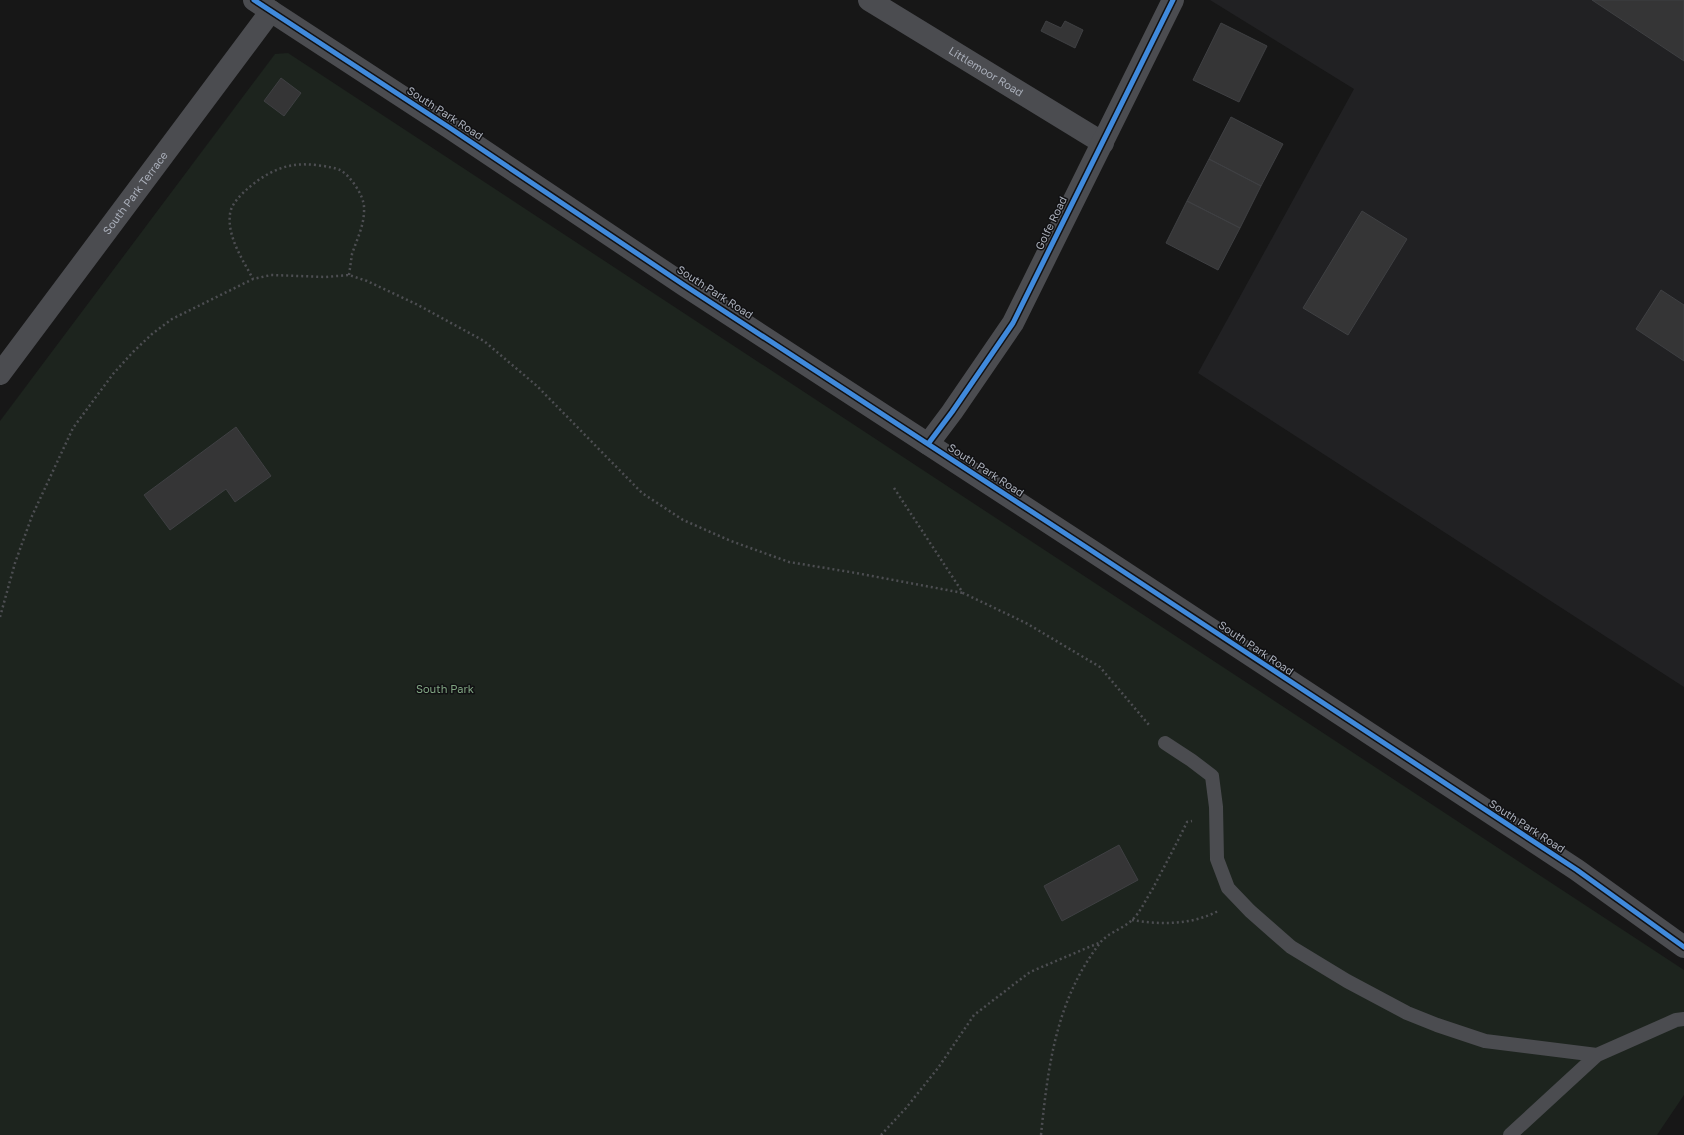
<svg xmlns="http://www.w3.org/2000/svg" width="1684" height="1135" viewBox="0 0 1684 1135" font-family="'Golos Text',sans-serif">
<rect width="100%" height="100%" fill="#171717"/>
<!-- built -->
<path fill="#212123" d="M1210,0H1684V687L1198,373L1354,89Z"/>
<!-- green -->
<path fill="#1d241e" d="M288,53L1684,970V1095L1657,1135H0V421L275,54Z"/>
<!-- building -->
<path fill="#353536" stroke="#3f4043" d="M1592,0H1684V61Z
M1046,21L1061,28L1065,21L1083,30L1075,48L1041,31Z
M1221,23L1267,46L1239,102L1193,80Z
M281,78L301,93L284,116L264,101Z
M1231,117L1283,144L1261,186L1209,159Z
M1209,159L1261,186L1240,228L1187,201Z
M1187,201L1240,228L1218,270L1166,243Z
M1362,211L1407,239L1348,335L1303,308Z
M1661,290L1684,305V361L1636,329Z
M236,427L271,476L235,502L226,489L170,530L144,495Z
M1119,845L1138,880L1062,921L1044,886Z"/>
<g fill="none" stroke-linecap="round" stroke-linejoin="round">
<!-- path -->
<path stroke="#4d4e52" stroke-width="2.5" stroke-dasharray="2 3" stroke-linecap="butt" d="M349,275C350,268 351,261 352,254C357,239 365,224 364,207C364,196 350,175 340,170C330,166 306,163 295,165C276,167 258,179 245,191C238,198 231,205 230,214C227,237 243,260 253,279L271,275L326,277L349,275L367,281L418,305L484,341L537,386L642,493L683,520L731,541L789,562L856,573L963,593
M894,488L963,593L1026,623L1100,667L1149,725
M0,617L15,563L32,516L73,428L113,374L133,352L152,334L172,319L253,279
M1132,920C1160,925 1192,925 1218,911
M881,1135L906,1108L938,1068L974,1015L1030,972L1101,942
M1041,1135C1048,1066 1056,1000 1100,943C1107,933 1123,929 1132,920C1140,913 1146,899 1152,890C1164,867 1176,845 1187,822L1192,821"/>
<!-- service -->
<path stroke="#4b4c50" stroke-width="14" d="M1165,743L1191,760L1212,776L1216,807L1217,859L1228,888L1250,911L1291,947L1347,981L1407,1013L1437,1025L1485,1041L1597,1055
M1510,1135L1597,1055L1676,1020L1684,1019"/>
<!-- minor -->
<g stroke="#4b4c50" stroke-width="22">
<path d="M254,0L450,128L684,285L1089,549L1577,870L1684,947"/>
<path id="s1" d="M869,0L1103,143"/>
<path id="s2" d="M0,374L271,11"/>
<path d="M928,444L952,412L1013,323L1173,0"/>
</g>
<!-- cycleway casing -->
<g stroke="#111113" stroke-width="8">
<path id="cycleway" d="M254,0L450,128L684,285L1089,549L1577,870L1684,947
M928,444L952,412L1013,323L1173,0"/>
</g>
<!-- cycleway -->
<use href="#cycleway" stroke="#408adc" stroke-width="5"/>
</g>
<g text-anchor="middle" stroke-width="3" stroke-linejoin="round" paint-order="stroke">
<!-- street labels -->
<g font-size="11" fill="#a8adb8" stroke="#111113">
<text dy="4" stroke="none"><textPath href="#s1" startOffset="137">Littlemoor Road</textPath></text>
<text transform="translate(445 113) rotate(33)" y="4">South Park Road</text>
<text dy="4" stroke="none"><textPath href="#s2" startOffset="226">South Park Terrace</textPath></text>
<text transform="translate(1051 223) rotate(-64)" y="4">Golfe Road</text>
<text transform="translate(715 292) rotate(33)" y="4">South Park Road</text>
<text transform="translate(986 470) rotate(33)" y="4">South Park Road</text>
<text transform="translate(1256 648) rotate(34)" y="4">South Park Road</text>
<text transform="translate(1527 826) rotate(33)" y="4">South Park Road</text>
</g>
<!-- park labels -->
<g font-size="11" fill="#7fa381" stroke="#111113">
<text x="445" y="693">South Park</text>
</g>
</g>
</svg>
